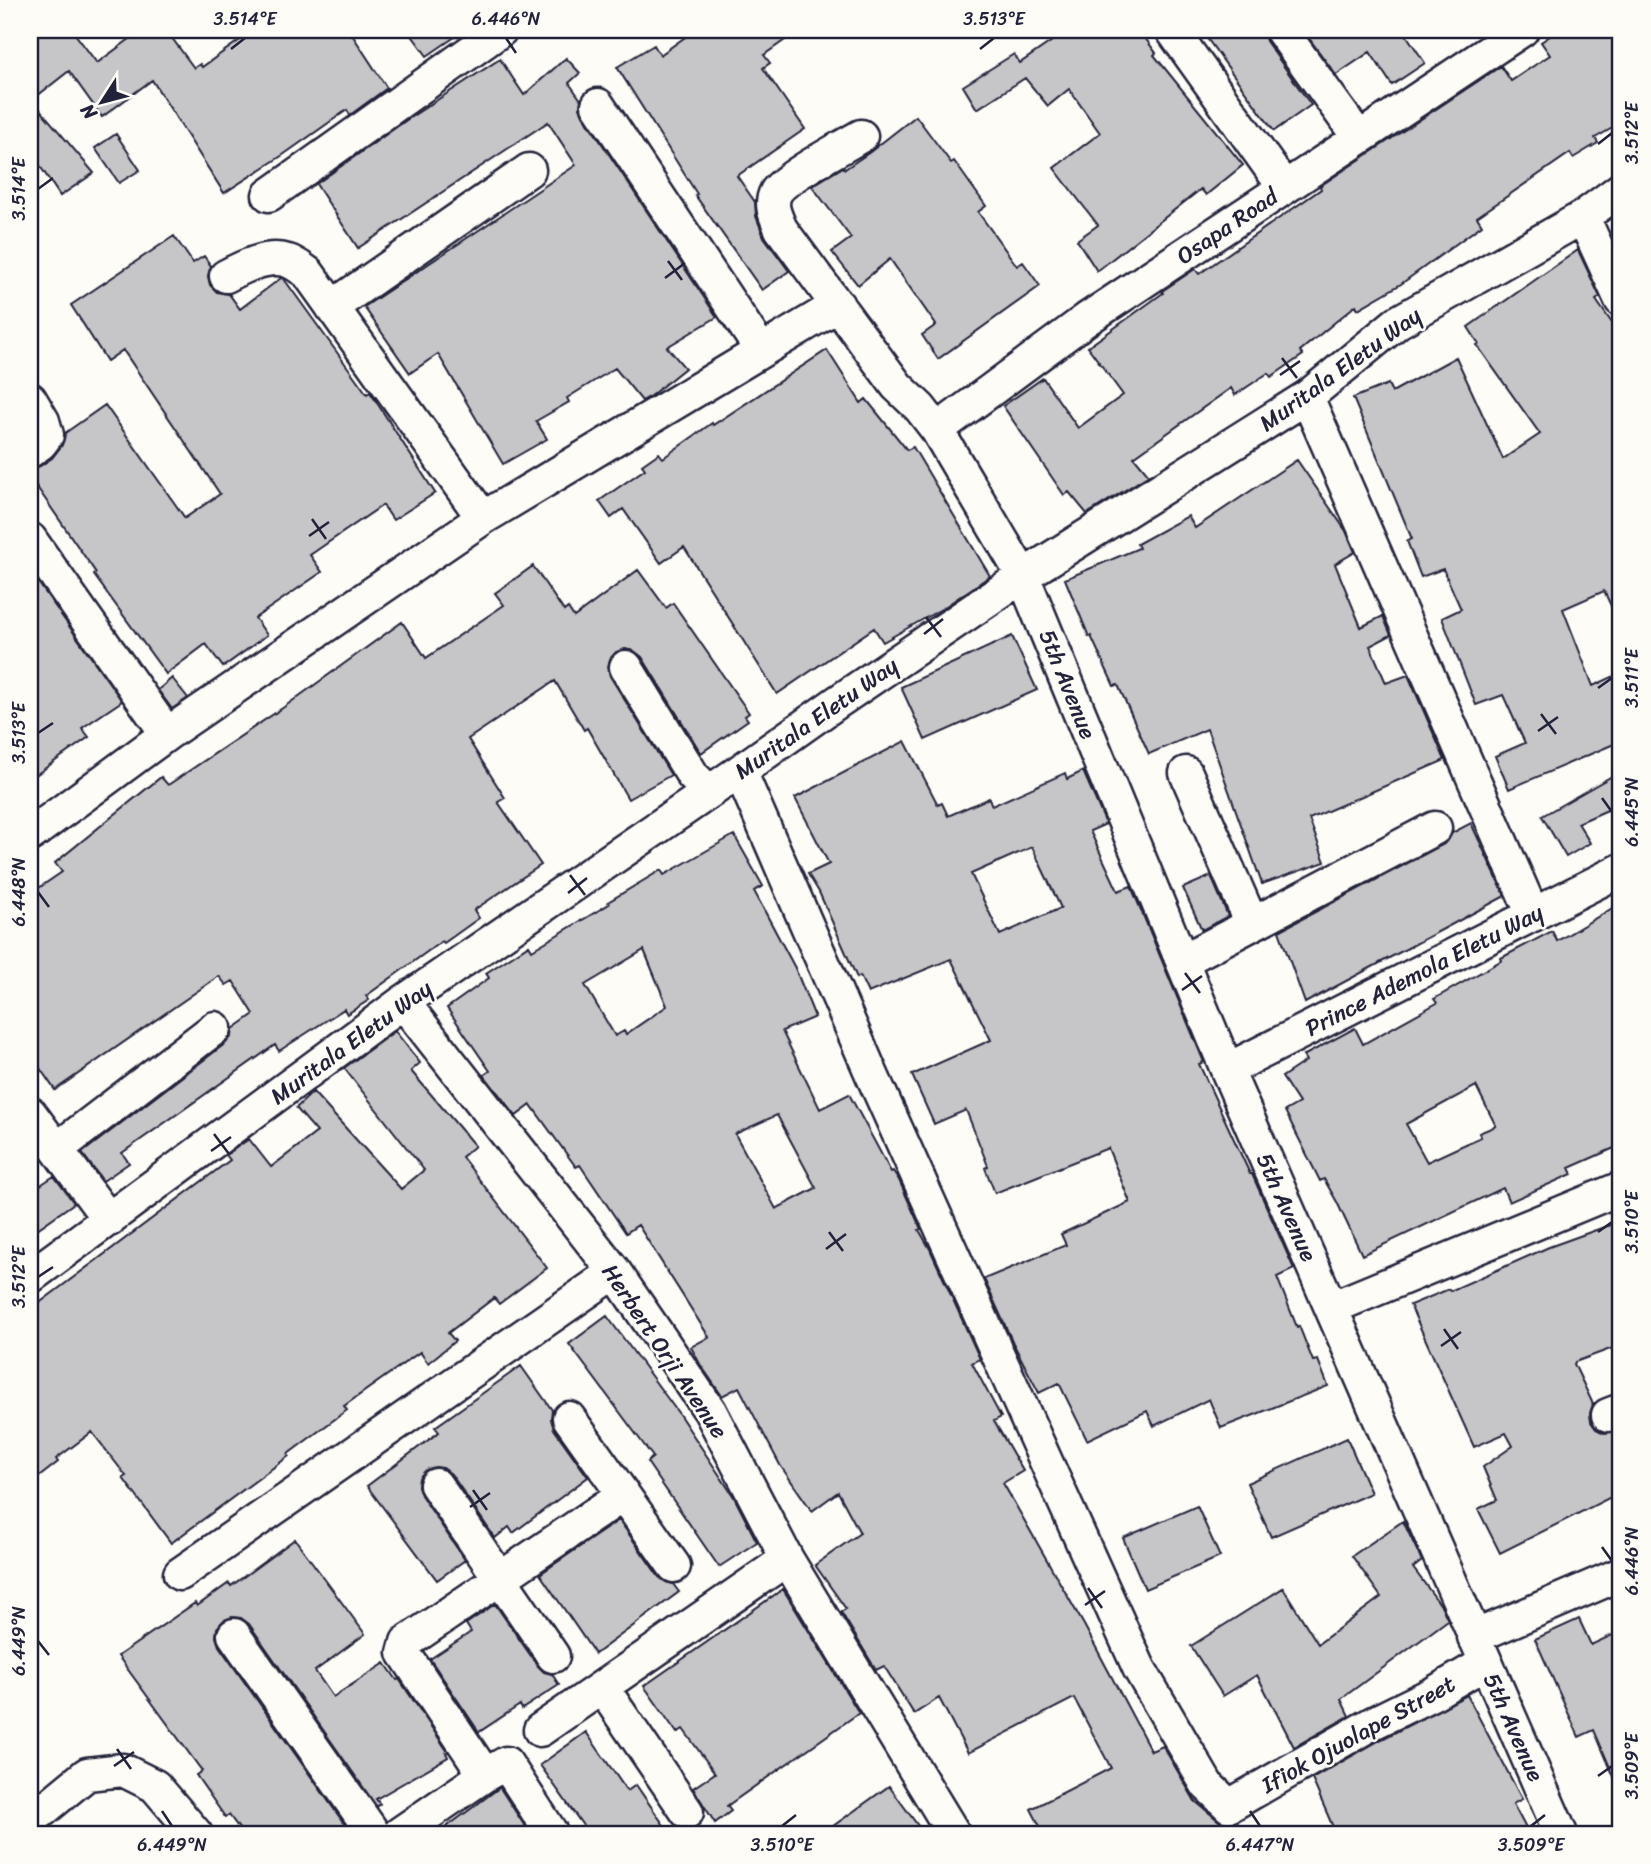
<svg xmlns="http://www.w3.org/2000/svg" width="1651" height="1864" viewBox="0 0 1651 1864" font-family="Sriracha,sans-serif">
<rect width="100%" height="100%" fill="#fdfcf7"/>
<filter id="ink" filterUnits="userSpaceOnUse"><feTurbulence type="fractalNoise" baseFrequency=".0143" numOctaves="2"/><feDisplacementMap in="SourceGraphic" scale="14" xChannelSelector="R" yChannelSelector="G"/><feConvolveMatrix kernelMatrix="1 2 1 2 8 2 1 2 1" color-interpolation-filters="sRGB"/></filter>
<g filter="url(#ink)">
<!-- building -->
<path fill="#c6c6c8" stroke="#22223b" stroke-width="2" fill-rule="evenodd" d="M30,30H72L97,63L142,30H166L194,68L200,64L202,67L254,30H349L387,88L350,115L347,110L283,155L224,193L152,80L102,117L69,71L32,100L94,173L60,196L30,151Z
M408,30H465L427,56Z
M695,30H799L764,55L770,63L763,68L805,129L737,176L755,202L756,216L764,237L789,271L762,290L695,195L697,194L617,67L654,45L660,55Z
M1068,30H1139L1156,53L1154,55L1243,165L1206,195L1201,189L1097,271L1077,240L1098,225L1054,168L1100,133L1069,89L1048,106L1025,78L977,109L963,86L1014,54L1020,63Z
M1201,30H1263L1266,41L1311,105L1274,131Z
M1303,30H1403L1425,63L1392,85L1370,52L1336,75Z
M1559,30H1621V123L1595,138L1598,143L1573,158L1570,153L1477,217L1482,225L1401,284L1358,309L1356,305L1300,351L1303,355L1271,377L1268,373L1235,395L1231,388L1134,457L1149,475L1087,514L1069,492L1064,495L1003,406L1043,378L1078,428L1123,395L1088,347L1163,293L1162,291L1195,269L1199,274L1321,189L1320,186L1501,66L1511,81L1550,55L1541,42Z
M566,58L580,73L569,83L581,100L580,107L583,115L717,317L667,347L685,368L649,397L642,401L615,368L567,398L569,402L536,421L547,439L503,464L438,354L410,373L364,307L576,165L548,122L358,248L316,184L408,119L500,59L524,95Z
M916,116L951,163L954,161L986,206L978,212L1017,266L1023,262L1040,286L938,359L922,335L936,325L890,259L858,285L832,252L851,238L812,186L843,167L845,169L870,152Z
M116,134L140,170L119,183L95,148Z
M174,236L193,263L204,256L211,266L208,276L210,285L217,292L229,294L240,309L281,278L284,279L367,394L370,392L435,493L393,520L383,505L310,555L322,572L255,618L267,635L223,667L206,644L166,674L94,575L96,573L30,477V469L40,466L52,458L62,445L65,433L105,405L185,518L220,494L123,350L107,361L71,305Z
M1578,250L1600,297L1596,300L1621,336V627L1604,591L1563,609L1593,686L1621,673V741L1509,789L1495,756L1525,743L1503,695L1476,705L1442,618L1461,609L1443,569L1421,577L1407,541L1412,539L1353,398L1388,384L1392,392L1456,357L1503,459L1540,434L1477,345L1479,344L1468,327Z
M827,350L861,403L866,399L907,450L913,447L990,576L943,608L883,642L874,628L777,694L684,547L661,563L623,509L611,518L599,501L645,469L642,465L659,453L663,458L712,423L713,425Z
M1297,460L1346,531L1355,552L1335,564L1361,627L1383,616L1391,635L1370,646L1386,683L1408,675L1445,760L1309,819L1325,862L1262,884L1207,729L1149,754L1118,685L1114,686L1091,636L1089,637L1065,579L1139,548L1137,544L1188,516L1195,528Z
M533,566L564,611L568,608L574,617L638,570L666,608L673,603L749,713L745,716L748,720L701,753L642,657L634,651L625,649L616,652L610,659L608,668L610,676L671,775L628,799L587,728L584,730L555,681L468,739L505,798L498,802L541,865L474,910L479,918L444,943L442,941L366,996L369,1000L347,1014L344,1009L279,1051L275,1045L122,1153L129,1163L103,1181L82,1153L226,1043L232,1036L233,1029L254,1014L233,981L226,985L219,976L55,1090L30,1054V894L62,872L55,863L161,777L168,785L284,707L402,622L426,658L504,605L495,593Z
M30,571L122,701L82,728L89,737L30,779Z
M1012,636L1037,690L925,740L901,687Z
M172,678L188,698L172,709L158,690Z
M905,741L938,805L942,803L948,816L989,798L992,806L1065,773L1067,779L1083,771L1106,824L1090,831L1118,891L1131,886L1204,1062L1199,1064L1250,1174H1252L1294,1269L1277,1277L1297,1327L1299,1326L1313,1361L1318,1360L1328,1386L1221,1428L1209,1399L1154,1426L1147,1411L1087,1440L1059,1383L1039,1393L1013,1343L984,1279L1066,1245L1061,1234L1130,1202L1108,1148L995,1193L985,1168L988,1166L966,1110L934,1124L912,1075L991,1040L951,959L868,993L860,976L857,978L819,892L808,874L829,864L795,798ZM1032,847L1061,908L1000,935L971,874Z
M1621,771V804L1578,823L1590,843L1566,857L1542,816Z
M1471,823L1505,896L1305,1003L1279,931L1444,844L1452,833Z
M734,835L763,886L754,891L795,968L815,1017L782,1031L820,1109L849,1094L891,1172L893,1171L899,1180L921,1229L919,1230L930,1249L980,1359L972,1363L1001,1417L994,1421L1023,1471L1003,1483L1084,1625L1151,1751L1163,1746L1195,1801L1219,1821L1226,1834H1044L1031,1809L1111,1768L1074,1698L968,1753L939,1698L914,1714L884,1666L876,1670L841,1612L846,1609L815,1565L860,1533L838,1492L812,1511L780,1465L739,1387L722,1396L700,1364L691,1347L709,1337L638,1225L626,1233L580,1165L576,1167L531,1105L516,1116L484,1075L490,1071L447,1008L489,978L486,973L529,945L532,950L609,904L608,902L661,870L664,875ZM644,950L667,1006L626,1034L624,1031L615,1036L585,985ZM777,1115L816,1188L776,1209L735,1134Z
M1211,876L1228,916L1202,930L1183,888Z
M1621,903V1145L1569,1168L1572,1174L1509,1202L1503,1188L1362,1255L1337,1202L1324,1179L1320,1181L1285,1111L1299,1103L1282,1077L1306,1061L1303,1056L1355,1028L1363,1044L1437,1003L1434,999L1502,960L1501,958L1552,931L1557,941ZM1476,1086L1496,1126L1479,1133L1481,1137L1427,1162L1406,1124Z
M395,1031L420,1063L411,1071L475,1146L462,1157L547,1268L499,1304L494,1298L448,1333L455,1341L428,1363L420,1352L344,1406L347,1410L288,1454L289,1456L171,1543L123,1478L126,1476L92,1432L56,1459L58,1462L30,1484V1310L230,1160L226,1155L249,1139L271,1167L317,1132L296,1108L313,1092L401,1189L424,1170L344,1068Z
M54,1176L74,1203L30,1234V1192Z
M1621,1221V1345L1575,1362L1574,1364L1593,1404L1590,1413L1591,1422L1596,1429L1604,1433L1621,1430V1492L1500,1553L1478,1509L1497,1500L1483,1467L1513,1446L1506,1433L1474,1447L1410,1305L1449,1289L1450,1291L1549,1247Z
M607,1316L679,1414L734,1497L757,1542L719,1567L647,1462L653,1457L569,1344Z
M521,1366L552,1410L551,1419L554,1429L588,1477L513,1533L509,1527L495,1538L451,1474L443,1468L435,1467L426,1470L419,1478L418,1486L421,1495L465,1560L437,1580L367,1486L439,1432L435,1427Z
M1347,1438L1371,1493L1271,1537L1247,1483Z
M1197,1506L1220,1557L1145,1589L1123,1538Z
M619,1520L659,1577L666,1582L673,1584L679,1592L595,1654L540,1574Z
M1403,1521L1422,1561L1413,1568L1442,1607L1448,1620L1341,1699L1349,1716L1294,1747L1257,1675L1223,1696L1191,1646L1283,1588L1318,1644L1381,1597L1352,1556Z
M295,1539L365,1634L315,1671L333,1697L385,1663L397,1680L399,1679L448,1752L446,1753L448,1757L376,1799L380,1804L377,1807L249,1624L241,1618L232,1617L224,1620L217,1628L216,1637L219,1646L348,1829L340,1834H243L229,1815L225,1817L196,1775L202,1771L118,1656L195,1603L197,1606L229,1583L231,1586Z
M783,1589L859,1713L727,1806L731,1811L715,1823L693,1788L715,1773L683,1729L677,1733L644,1686Z
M495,1604L538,1666L544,1672L552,1674L559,1685L522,1709L520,1705L479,1732L430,1659L471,1632L466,1624Z
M1579,1619L1591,1645L1621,1631V1793L1594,1730L1579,1737L1535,1639Z
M1467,1695L1522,1799L1513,1804L1529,1834H1336L1312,1779L1382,1739Z
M586,1732L627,1791L636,1785L670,1834H589L540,1765Z
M889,1786L924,1834H822Z
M500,1788L530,1834H437L499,1788Z"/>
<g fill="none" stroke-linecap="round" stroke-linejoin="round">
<!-- minor casing -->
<g stroke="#22223b" stroke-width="37">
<path id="minor" d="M1172,30L1284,187
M1281,30L1359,138
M598,105L761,350
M861,136C844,146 784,178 776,192C769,205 776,217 781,229L897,386L920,408L937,430L1023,576L1227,1070L1561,1834
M269,195L501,30
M1583,217L1621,300
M226,276C243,267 268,254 288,261C295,263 302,269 308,273L483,518
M332,307L529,170
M1307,397L1533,915
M30,399L43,421L47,435L41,443L30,451
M937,430L1087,319L1522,30
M30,539L167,734
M626,667L693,776L709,792
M740,771L872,1075L1139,1668L1207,1785L1229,1806L1373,1723L1434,1693L1485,1663
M1186,773L1252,924
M30,835L167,734L483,518L838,305
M1182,961L1435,828
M403,1002L615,1272L710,1411L787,1559L954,1834
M1227,1070L1621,870
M30,1113L109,1220
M57,1149L215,1028
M30,1277L403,1002L740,771L836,703L1023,576L1307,397L1398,322L1583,217L1621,189
M1331,1308L1621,1188
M1608,1415L1621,1410
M569,1418L674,1566
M436,1485L553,1656
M180,1574L615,1272
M234,1635L374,1834
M1474,1637L1621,1574
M602,1687L687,1812
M540,1730L787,1559
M485,1775L506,1763L552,1834
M30,1821L87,1774L123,1770L155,1786L196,1834
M399,1834L485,1775L404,1653L407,1642L623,1495"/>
</g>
<!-- minor -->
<use href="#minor" stroke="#fdfcf7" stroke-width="32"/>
</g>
</g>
<!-- ticks -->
<path fill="none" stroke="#22223b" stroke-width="2.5" d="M506,38L516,53M231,49L245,38M980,49L994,38M1598,144L1612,133M38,189L53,178M668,261L682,280M665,278L685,263M1282,358L1297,378M1280,375L1300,361M312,519L326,539M309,536L329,522M926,617L941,637M924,634L943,619M1598,688L1612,678M1541,714L1556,734M1538,731L1558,717M38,733L53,723M1602,798L1612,812M570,875L585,895M38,892L49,907M568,893L587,878M1185,973L1200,993M1182,990L1202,976M214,1134L229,1154M211,1151L231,1137M829,1232L843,1251M1598,1232L1612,1222M826,1249L846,1234M38,1277L53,1267M1444,1329L1458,1349M1441,1346L1461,1332M473,1490L487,1510M470,1507L490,1493M1602,1547L1612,1561M1088,1588L1102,1608M1085,1605L1105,1591M38,1641L49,1655M117,1749L131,1769M114,1766L134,1752M1598,1776L1612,1766M162,1811L172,1826M1250,1811L1260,1826M782,1826L796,1815M1531,1826L1545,1815"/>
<g text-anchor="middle" stroke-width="5" stroke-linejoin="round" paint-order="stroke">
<!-- street labels -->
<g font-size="23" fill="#22223b" stroke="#fdfcf7">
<text transform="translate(1227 226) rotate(-34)" y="8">Osapa Road</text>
<text transform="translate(1340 369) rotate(-36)" y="8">Muritala Eletu Way</text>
<text transform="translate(1068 684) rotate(68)" y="8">5th Avenue</text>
<text transform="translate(816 718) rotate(-35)" y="8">Muritala Eletu Way</text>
<text transform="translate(1424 970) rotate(-27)" y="8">Prince Ademola Eletu Way</text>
<text transform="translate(351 1042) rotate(-36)" y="8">Muritala Eletu Way</text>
<text transform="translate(1287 1207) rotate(66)" y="8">5th Avenue</text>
<text transform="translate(665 1351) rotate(56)" y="8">Herbert Orji Avenue</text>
<text transform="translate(1514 1727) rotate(66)" y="8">5th Avenue</text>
<text transform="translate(1358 1734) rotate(-29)" y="8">Ifiok Ojuolape Street</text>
</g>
</g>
<!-- margin -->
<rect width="1651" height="1864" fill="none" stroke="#fdfcf7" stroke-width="77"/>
<!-- north arrow -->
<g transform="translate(102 102) rotate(234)" stroke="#fdfcf7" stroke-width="5" paint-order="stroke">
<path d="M0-5L12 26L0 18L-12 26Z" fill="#22223b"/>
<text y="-10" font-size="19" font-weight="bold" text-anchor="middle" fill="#22223b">N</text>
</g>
<rect x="38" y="38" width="1574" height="1788" fill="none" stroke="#22223b" stroke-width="2.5"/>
<g font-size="18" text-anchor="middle" fill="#22223b">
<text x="245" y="25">3.514°E</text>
<text x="506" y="25">6.446°N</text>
<text x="994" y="25">3.513°E</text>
<text transform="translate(1632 133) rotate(-90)" y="6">3.512°E</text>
<text transform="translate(19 189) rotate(-90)" y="6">3.514°E</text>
<text transform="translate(1632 678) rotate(-90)" y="6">3.511°E</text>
<text transform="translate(19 733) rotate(-90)" y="6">3.513°E</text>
<text transform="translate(1632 812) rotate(-90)" y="6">6.445°N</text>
<text transform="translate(19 892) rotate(-90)" y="6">6.448°N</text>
<text transform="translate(1632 1222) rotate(-90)" y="6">3.510°E</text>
<text transform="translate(19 1277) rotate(-90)" y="6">3.512°E</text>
<text transform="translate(1632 1561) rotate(-90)" y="6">6.446°N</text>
<text transform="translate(19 1641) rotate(-90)" y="6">6.449°N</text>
<text transform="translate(1632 1766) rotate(-90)" y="6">3.509°E</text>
<text x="172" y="1851">6.449°N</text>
<text x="782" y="1851">3.510°E</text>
<text x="1260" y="1851">6.447°N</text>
<text x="1531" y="1851">3.509°E</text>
</g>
</svg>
